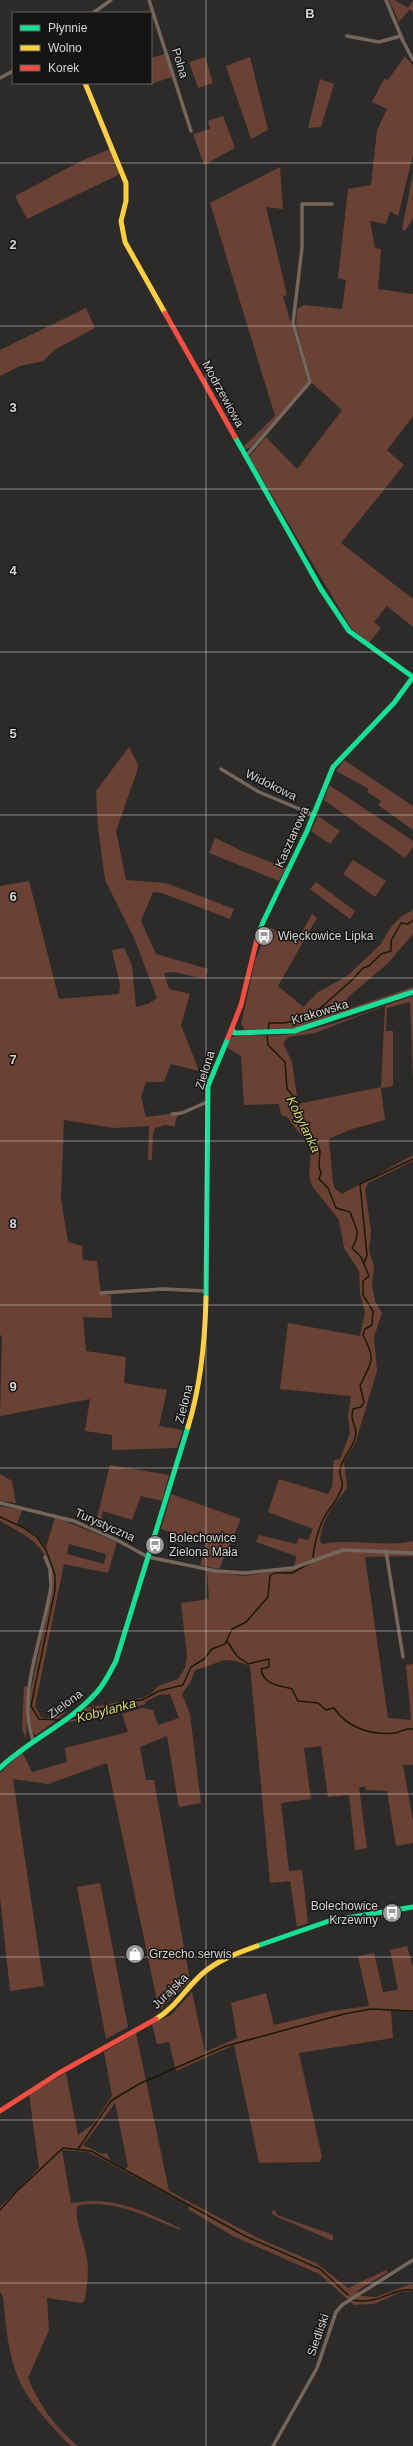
<svg xmlns="http://www.w3.org/2000/svg" width="413" height="2446" viewBox="0 0 413 2446" font-family="Arial,sans-serif">
<rect width="100%" height="100%" fill="#2d2b29"/>
<!-- green -->
<path fill="#6a4135" fill-rule="evenodd" d="M389,0H394L408,8L413,0V12L410,9L399,22Z
M168,53L175,76L148,85L147,83H151V58Z
M405,56L413,66V155L398,216L390,211L386,224L370,221L375,248L381,249L378,289L413,294V416L387,450L404,465L341,543L413,599V627L387,606L374,622L381,628L369,643L351,628L249,457L266,437L297,469L342,410L312,383L296,325L297,309L304,305L342,309L346,280L338,278L348,189L371,185L377,130L387,109L372,102L384,79L388,80Z
M205,57L213,83L198,88L189,62Z
M250,57L268,130L251,139L226,66Z
M320,79L334,84L321,127L308,128Z
M223,116L235,148L204,165L193,134L210,129L208,121Z
M110,149L120,174L27,219L15,196L81,161Z
M280,167L283,209L266,207L287,295L283,296L308,382L251,447L244,450L243,447L275,416L210,203Z
M413,173V218L405,231L402,229Z
M86,308L95,328L56,349L43,361L20,366L0,376V350Z
M129,747L138,765L137,771L116,831L126,880L166,883L234,909L230,919L162,893L153,892L141,921L156,954L208,969L205,979L174,972L164,973L169,989L190,994L181,1025L199,1071L171,1064L164,1082H146L141,1097L146,1117L177,1113L178,1117L176,1118L175,1126L165,1125L155,1128L153,1133L152,1160H148L149,1126L113,1128L64,1120L61,1199L68,1242L82,1246L83,1260L97,1261L101,1294L111,1295L112,1318L83,1317L86,1351L126,1357L124,1383L167,1390L159,1426L183,1430L177,1448L112,1450V1435L85,1431L90,1399L0,1416L2,1336L0,1335V886L29,881L59,999L119,994L120,985L112,950L124,948L132,965L136,1007L148,1004L157,998L134,938L105,880L98,828L96,791Z
M344,760L413,806V830L378,805L381,801L367,792L369,789L336,771Z
M329,785L413,841V847L405,858L324,800Z
M318,816L340,831L330,844L311,831Z
M215,838L242,851L286,868L279,881L209,853Z
M353,860L386,881L375,897L343,874Z
M316,882L355,911L350,919L310,889Z
M413,910V934L387,964L347,998V1005L351,1008L413,987V991L296,1029L245,1030L241,1024L255,961L269,927L297,941L312,914L317,918L278,986L303,1007L318,992L346,977L381,944L390,928L402,916Z
M413,996V1082L410,1002L387,1008L386,1031H393V1086L381,1088L385,1120L352,1129L329,1139L333,1183L335,1189L342,1194L413,1155V1161L368,1183L365,1190L371,1231L369,1251L374,1266L372,1285L375,1301L382,1313L374,1337L377,1371L356,1441L344,1462L347,1488C334,1505 321,1520 320,1542L323,1544C352,1538 384,1548 413,1541V1556L365,1557L388,1718L411,1720L406,1665L413,1664V1765H403L413,1821V1843L396,1846L387,1791L366,1790L365,1787H359L367,1848L355,1850L349,1795L328,1797L321,1746L304,1748L311,1799L281,1803L289,1871L302,1870L308,1923L297,1927L290,1881L270,1883L250,1666C217,1654 224,1664 195,1670L191,1681L182,1694L190,1714L201,1803L179,1807L167,1736L140,1747L146,1780H154L190,1981L159,2010L107,1763L48,1784L13,1779L44,1986L10,1991L0,1897V1773L22,1752L32,1772L67,1762L65,1748L128,1732L122,1714L142,1708L153,1710L158,1725L179,1718L170,1694L159,1695L145,1702V1704L127,1710L60,1724L85,1708L142,1698L152,1693L158,1686L178,1679L185,1668L187,1656L181,1603L209,1599L207,1571L244,1576L294,1569L296,1556L256,1542L259,1535L296,1544L299,1538L308,1540L313,1529L268,1512L279,1479L328,1494L332,1487L334,1460L340,1459L350,1433L348,1416L351,1396L280,1389L288,1323L360,1336L365,1312L360,1293L359,1271L344,1248L339,1220L312,1186L309,1175L311,1152L308,1144L287,1117L281,1115L279,1104L244,1105L241,1056L226,1047L232,1037C251,1033 271,1038 290,1034C332,1027 373,1009 413,996ZM385,1006L381,1087L298,1104L292,1062L283,1043L289,1037L315,1033Z
M110,1465L169,1475L162,1501L141,1496L132,1520L103,1511L99,1528L95,1526Z
M0,1474L12,1481L16,1503L0,1501Z
M171,1494L241,1519L219,1569L200,1565L207,1544L161,1529Z
M0,1506L22,1510L17,1524L37,1536L46,1547L55,1517L117,1542L108,1573L64,1564L35,1706L41,1717L47,1718L67,1712L36,1735L31,1731L28,1703L53,1587C51,1547 31,1538 0,1521ZM69,1544L106,1554L104,1564L67,1554Z
M24,1686L28,1687L26,1739L22,1729Z
M100,1883L128,2027L106,2039L77,1887Z
M407,1946L413,1967V2012L391,2010L393,2038L299,2053L322,2157L319,2162L259,2163L234,2045L176,2071L169,2042L157,2044L152,2024L171,2015L192,1992L205,2052L237,2038L231,2003L266,1993L274,2025L331,2011L369,2006L358,1956L374,1953L383,1992L398,1990L390,1950Z
M136,2033L169,2191L258,2238L316,2263L348,2288L386,2270L388,2272L357,2291L359,2296L376,2297L411,2284L413,2285V2291L401,2292L374,2304L354,2305L319,2274L233,2236L188,2209L189,2206L100,2158L88,2152L62,2150L71,2203C112,2195 144,2211 180,2228V2230C147,2217 112,2198 77,2206C75,2222 83,2238 86,2254C90,2269 87,2285 85,2300L82,2303L47,2298L49,2330L28,2378C39,2405 55,2427 78,2446H71C56,2432 29,2402 21,2384C8,2357 6,2327 3,2297L0,2292V2207L39,2168L29,2094L66,2073L78,2135L93,2124L112,2096L104,2052ZM115,2103L128,2167L125,2169L110,2160L107,2153L102,2154L83,2145Z
M275,2210L277,2215L333,2235V2241L273,2215L272,2211Z"/>
<g fill="none" stroke-linecap="round" stroke-linejoin="round">
<!-- stream -->
<path stroke="#1a1a04" stroke-width="1.5" d="M268,1031L269,1023H283L308,1019L352,980L363,968L369,966L381,954L391,951V941L401,923L408,924L413,920
M267,1035L268,1045L285,1062L287,1089L294,1097L298,1111L320,1151L319,1167L321,1173L319,1179L328,1188L336,1208L350,1212C355,1227 362,1232 352,1248L361,1257L369,1276L363,1281V1295L373,1311L372,1325L365,1329L363,1335C377,1362 371,1361 360,1386L364,1402L361,1407L353,1409C350,1422 355,1422 356,1432C356,1445 343,1456 340,1469C338,1474 344,1481 342,1487C338,1500 332,1505 325,1516C319,1527 314,1544 313,1557
M364,1263L367,1255L360,1184L413,1159
M0,1517L22,1527L37,1537L46,1550L55,1575V1590L31,1706L39,1719L60,1720
M227,1641L237,1656L248,1664L269,1659V1667L261,1669C264,1685 278,1685 292,1689L298,1701L318,1703L326,1710L334,1708C346,1727 372,1736 395,1733C402,1732 406,1727 413,1729
M68,1720L127,1701L142,1700L159,1691L183,1685L191,1667L204,1659L212,1649L225,1644L232,1629L246,1622L268,1597L270,1576L274,1573H292L310,1563
M78,2149L111,2101L122,2094L141,2083L226,2046L344,2014L371,2009L413,2011
M0,2210L17,2191L63,2148L91,2151L245,2236L320,2269L348,2295
M353,2300C380,2305 391,2288 413,2290"/>
<!-- street -->
<path stroke="#76675d" stroke-width="3.5" d="M149,0L191,131
M386,0L403,41L413,60
M93,13L111,0
M347,36L379,42L401,36
M0,78L13,71
M246,456L310,382L293,323L302,248V204H332
M221,769L259,792L314,815
M201,1076L210,1081
M172,1114L182,1113L207,1102
M101,1293L163,1289L206,1291
M0,1503L74,1521L117,1540L148,1557L216,1571L245,1573L293,1568L343,1550L413,1553
M386,1551L403,1657
M33,1740C16,1694 45,1632 51,1586L50,1569L45,1557
M273,2446L317,2368L336,2312L342,2305L413,2260"/>
<!-- fast -->
<path stroke="#16e098" stroke-width="5" d="M235,437L321,589L349,631L413,677
M257,939L263,922L307,831L333,767L394,703L413,677
M232,1029L234,1033L294,1031L413,992
M206,1298L208,1086L228,1038
M0,1768C29,1740 70,1723 97,1692C105,1683 110,1672 116,1661L188,1427
M257,1946L329,1921L413,1907"/>
<!-- slow -->
<path stroke="#ffcf43" stroke-width="5" d="M85,83L126,183V201L121,221L125,242L165,313
M188,1427C201,1385 205,1343 206,1298
M156,2019C175,2008 186,1988 202,1974C218,1960 237,1953 257,1946"/>
<!-- jam -->
<path stroke="#f24e42" stroke-width="5" d="M165,313L235,437
M228,1038L241,1005L257,939
M0,2111L59,2073L156,2019"/>
</g>
<!-- grid -->
<path fill="none" stroke="#d7d5d3" stroke-width="1" stroke-opacity="0.55" d="M206,0V2446M0,163H413M0,326H413M0,489H413M0,652H413M0,815H413M0,978H413M0,1141H413M0,1305H413M0,1468H413M0,1631H413M0,1794H413M0,1957H413M0,2120H413M0,2283H413"/>
<!-- icons -->
<defs>
<g id="bus-disc" transform="scale(1)"><circle r="9.5" fill="#9c9a98" stroke="#151413"/><path d="M-5-6H5V4H4V6H2V4H-2V6H-4V4H-5ZM-3.5-4V0h7V-4ZM-3.5 1.2v1.5H-2V1.2ZM2 1.2v1.5H3.5V1.2Z" fill="#fff"/></g>
<g id="shop-disc" transform="scale(1)"><circle r="9.5" fill="#9c9a98" stroke="#151413"/><path d="M-5-2.5h2.3a2.7 3.5 0 0 1 5.4 0H5L5.5 6h-11ZM-1.5-2.5h3a1.5 2.3 0 0 0-3 0Z" fill="#fff"/></g>
</defs>
<g fill-rule="evenodd">
<use href="#bus-disc" x="264" y="936"/>
<use href="#bus-disc" x="155" y="1545"/>
<use href="#bus-disc" x="392" y="1913"/>
<use href="#shop-disc" x="135" y="1954"/>
</g>
<g text-anchor="middle" stroke-width="3" stroke-linejoin="round" paint-order="stroke">
<!-- street labels -->
<g font-size="12" fill="#d7d5d3" stroke="#151413">
<text transform="translate(180 63) rotate(73)" y="4">Polna</text>
<text transform="translate(223 394) rotate(61)" y="4">Modrzewiowa</text>
<text transform="translate(271 785) rotate(26)" y="4">Widokowa</text>
<text transform="translate(292 837) rotate(-66)" y="4">Kasztanowa</text>
<text transform="translate(320 1012) rotate(-17)" y="4">Krakowska</text>
<text transform="translate(205 1070) rotate(-73)" y="4">Zielona</text>
<text transform="translate(184 1404) rotate(-76)" y="4">Zielona</text>
<text transform="translate(105 1525) rotate(24)" y="4">Turystyczna</text>
<text transform="translate(65 1704) rotate(-36)" y="4">Zielona</text>
<text transform="translate(170 1991) rotate(-44)" y="4">Jurajska</text>
<text transform="translate(318 2335) rotate(-71)" y="4">Siedliski</text>
</g>
<!-- poi labels -->
<g font-size="12" fill="#d7d5d3" stroke="#151413" text-anchor="start">
<text x="278" y="940">Więckowice Lipka</text>
<text x="169" y="1542">Bolechowice<tspan x="169" dy="14">Zielona Mała</tspan></text>
<text x="378" y="1910" text-anchor="end">Bolechowice<tspan x="378" dy="14">Krzewiny</tspan></text>
<text x="149" y="1958">Grzecho serwis</text>
</g>
<!-- water labels -->
<g font-size="13" font-style="italic" fill="#dadb65" stroke="#151413">
<text transform="translate(304 1124) rotate(64)" y="5">Kobylanka</text>
<text transform="translate(106 1710) rotate(-15)" y="5">Kobylanka</text>
</g>
</g>
<g font-size="13" text-anchor="middle" font-weight="bold" fill="#d7d5d3" stroke="#151413" stroke-width="3" stroke-linejoin="round" paint-order="stroke">
<text x="310" y="18">B</text>
<text x="13" y="249">2</text>
<text x="13" y="412">3</text>
<text x="13" y="575">4</text>
<text x="13" y="738">5</text>
<text x="13" y="901">6</text>
<text x="13" y="1064">7</text>
<text x="13" y="1228">8</text>
<text x="13" y="1391">9</text>
</g>
<!-- legend -->
<rect x="12" y="12" width="140" height="72" fill="#151413" stroke="#636160"/>
<rect x="20" y="25" width="20" height="6" fill="#16e098" stroke="#636160"/>
<text x="48" y="32" font-size="12" fill="#d7d5d3">Płynnie</text>
<rect x="20" y="45" width="20" height="6" fill="#ffcf43" stroke="#636160"/>
<text x="48" y="52" font-size="12" fill="#d7d5d3">Wolno</text>
<rect x="20" y="65" width="20" height="6" fill="#f24e42" stroke="#636160"/>
<text x="48" y="72" font-size="12" fill="#d7d5d3">Korek</text>
</svg>
